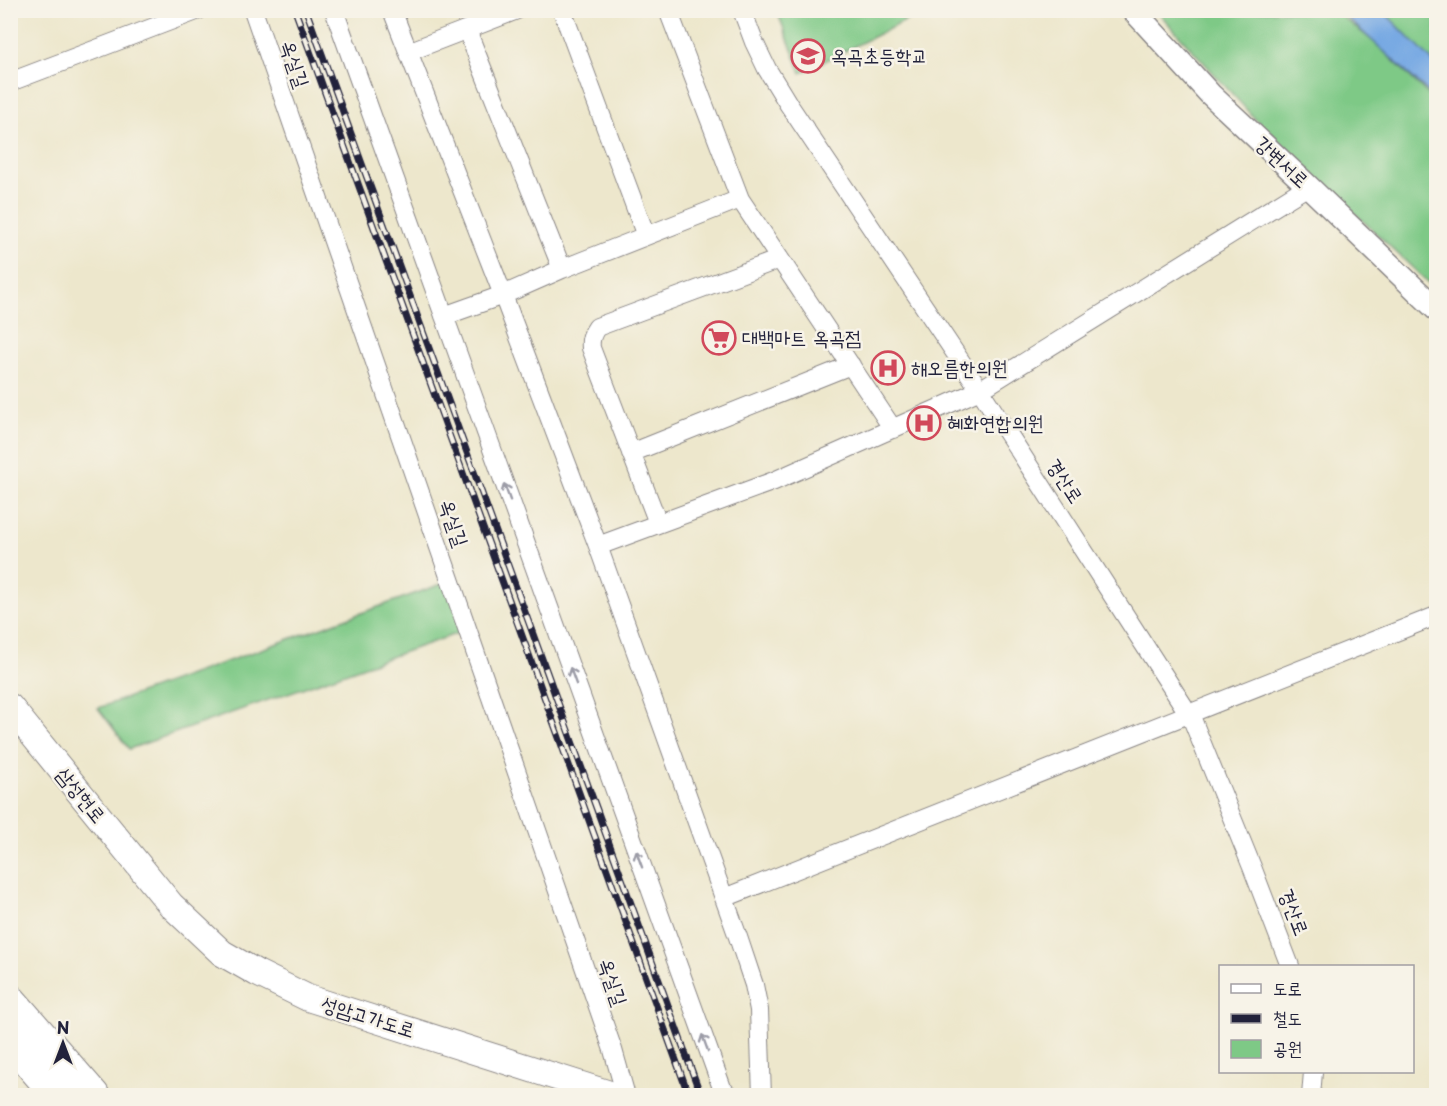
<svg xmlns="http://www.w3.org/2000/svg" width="1447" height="1106" viewBox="0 0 1447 1106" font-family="'Playpen Sans','Poor Story',sans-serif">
<rect width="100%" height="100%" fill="#f7f3e8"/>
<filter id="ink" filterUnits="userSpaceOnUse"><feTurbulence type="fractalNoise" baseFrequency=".0167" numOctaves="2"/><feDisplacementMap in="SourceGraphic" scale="12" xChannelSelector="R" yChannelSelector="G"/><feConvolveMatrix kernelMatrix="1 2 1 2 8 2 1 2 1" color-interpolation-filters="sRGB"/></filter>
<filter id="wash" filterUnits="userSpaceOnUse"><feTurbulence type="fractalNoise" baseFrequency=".008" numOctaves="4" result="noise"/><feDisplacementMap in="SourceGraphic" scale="24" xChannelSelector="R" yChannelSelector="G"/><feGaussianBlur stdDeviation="1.35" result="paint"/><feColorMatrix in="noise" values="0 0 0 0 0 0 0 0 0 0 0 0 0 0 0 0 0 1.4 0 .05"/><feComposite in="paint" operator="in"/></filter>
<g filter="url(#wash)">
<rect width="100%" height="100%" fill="#ede7cc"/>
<!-- green -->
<path fill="#7ec986" stroke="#507660" stroke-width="1.5" d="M777,11H925L801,73Z
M1157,11H1335L1374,42L1436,102V290L1255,119Z
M1383,11H1436V65Z
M450,581L467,630L129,749L98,708Z"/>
<!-- water -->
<path fill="#77a9e3" stroke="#4c668f" stroke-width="1.5" d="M1340,11H1383L1436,65V99Z"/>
</g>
<g filter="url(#ink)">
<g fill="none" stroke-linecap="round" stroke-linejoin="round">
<!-- minor casing -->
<g stroke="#888484" stroke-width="20">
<path id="minor" d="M253,10L613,1050L626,1096
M334,10L722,1088L729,1096
M392,10L503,295L598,546L738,937L754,985L759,1010L762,1096
M562,10L646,236
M668,10L740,199L893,429
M742,10L754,42L767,69L789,105L980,390L1192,719L1252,867L1290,966
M467,30L562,269
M408,52L517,10
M10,82L199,10
M444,316L503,295L562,269L740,199
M631,453L851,365
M658,523L591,348C590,339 592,334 597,327L780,259
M598,546L774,481L980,390L1308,186
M724,898L1436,616
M1311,1096L1313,1072"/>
</g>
<!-- tertiary casing -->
<g stroke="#888484" stroke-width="25">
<path id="tertiary" d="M1133,10L1210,94L1308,186L1436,309"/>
</g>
<!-- secondary casing -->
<g stroke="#888484" stroke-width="28">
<path id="secondary" d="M10,707L171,905L222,953L257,973L308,998L616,1096"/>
</g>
<!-- motorway casing -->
<g stroke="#888484" stroke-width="35">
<path id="motorway" d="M10,1001L93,1096
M10,1039L59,1096"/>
</g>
<!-- minor -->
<use href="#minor" stroke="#fff" stroke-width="18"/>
<!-- tertiary -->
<use href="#tertiary" stroke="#fff" stroke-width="22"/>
<!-- secondary -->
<use href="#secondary" stroke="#fff" stroke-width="26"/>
<!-- motorway -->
<use href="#motorway" stroke="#fff" stroke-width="33"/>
<!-- rail casing -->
<g stroke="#22223b" stroke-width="7">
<path id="rail" d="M295,10L689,1096
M306,10L701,1096"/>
</g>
<!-- rail -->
<use href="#rail" stroke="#f7f3e8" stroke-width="4.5" stroke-dasharray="14" stroke-linecap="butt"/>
</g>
<!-- one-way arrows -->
<defs><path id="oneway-shaft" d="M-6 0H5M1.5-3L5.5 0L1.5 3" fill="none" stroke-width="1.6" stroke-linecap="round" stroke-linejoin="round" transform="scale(1.5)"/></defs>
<g stroke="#9c9ca7">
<use href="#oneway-shaft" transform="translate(507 492) rotate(-110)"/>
<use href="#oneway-shaft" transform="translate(573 676) rotate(-110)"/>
<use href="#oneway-shaft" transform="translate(639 859) rotate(-110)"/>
<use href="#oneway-shaft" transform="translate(705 1043) rotate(-110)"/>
</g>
</g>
<!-- icons -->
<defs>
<g id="school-ring" transform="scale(1.725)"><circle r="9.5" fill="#f7f3e8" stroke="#d1495b" stroke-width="1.5"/><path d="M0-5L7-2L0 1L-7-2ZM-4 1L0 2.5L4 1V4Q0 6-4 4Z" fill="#d1495b"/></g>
<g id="supermarket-ring" transform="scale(1.725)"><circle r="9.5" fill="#f7f3e8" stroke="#d1495b" stroke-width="1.5"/><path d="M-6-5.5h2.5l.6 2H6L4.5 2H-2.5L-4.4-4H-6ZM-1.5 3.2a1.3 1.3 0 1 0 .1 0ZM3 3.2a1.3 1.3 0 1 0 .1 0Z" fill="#d1495b"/></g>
<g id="hospital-ring" transform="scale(1.725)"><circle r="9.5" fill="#f7f3e8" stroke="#d1495b" stroke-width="1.5"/><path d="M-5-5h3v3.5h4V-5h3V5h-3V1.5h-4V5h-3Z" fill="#d1495b"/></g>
</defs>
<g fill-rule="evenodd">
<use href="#school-ring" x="808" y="56"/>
<use href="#supermarket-ring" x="719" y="338"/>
<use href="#hospital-ring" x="888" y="368"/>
<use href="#hospital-ring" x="924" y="423"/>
</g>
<g text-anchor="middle" stroke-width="5" stroke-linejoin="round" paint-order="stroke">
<!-- poi labels -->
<g font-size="20" fill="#22223b" stroke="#f7f3e8" text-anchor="start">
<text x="831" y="63">옥곡초등학교</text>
<text x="742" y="345">대백마트 옥곡점</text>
<text x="911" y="375">해오름한의원</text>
<text x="947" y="430">혜화연합의원</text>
</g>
<!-- street labels -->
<g font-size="20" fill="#22223b" stroke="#f7f3e8">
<text transform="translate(295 64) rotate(71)" y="7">옥실길</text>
<text transform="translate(1282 162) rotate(43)" y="7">강변서로</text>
<text transform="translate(1065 481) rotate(57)" y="7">경산로</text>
<text transform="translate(454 523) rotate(71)" y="7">옥실길</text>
<text transform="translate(81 795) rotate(51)" y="7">삼성현로</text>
<text transform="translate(1294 912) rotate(69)" y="7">경산로</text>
<text transform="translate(613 982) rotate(71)" y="7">옥실길</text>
<text transform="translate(368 1017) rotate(17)" y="7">성암고가도로</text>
</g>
</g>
<!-- margin -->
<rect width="1447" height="1106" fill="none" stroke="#f7f3e8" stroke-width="36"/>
<!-- legend -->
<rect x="1219" y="965" width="195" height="108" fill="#f7f3e8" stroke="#a29fa3" stroke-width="1.5"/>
<rect x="1231" y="984" width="30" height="9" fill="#ffffff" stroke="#a29fa3" stroke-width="1.5"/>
<text x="1273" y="995" font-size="18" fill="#22223b">도로</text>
<rect x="1231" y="1014" width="30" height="9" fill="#22223b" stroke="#a29fa3" stroke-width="1.5"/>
<text x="1273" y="1025" font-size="18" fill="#22223b">철도</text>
<rect x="1231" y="1040" width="30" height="18" fill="#7ec986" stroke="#a29fa3" stroke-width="1.5"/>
<text x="1273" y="1055" font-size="18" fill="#22223b">공원</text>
<!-- north arrow -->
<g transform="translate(63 1043)" stroke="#f7f3e8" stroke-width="4.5" paint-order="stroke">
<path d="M0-4.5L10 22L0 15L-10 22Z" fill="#22223b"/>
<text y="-9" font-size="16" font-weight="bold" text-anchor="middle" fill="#22223b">N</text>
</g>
</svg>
